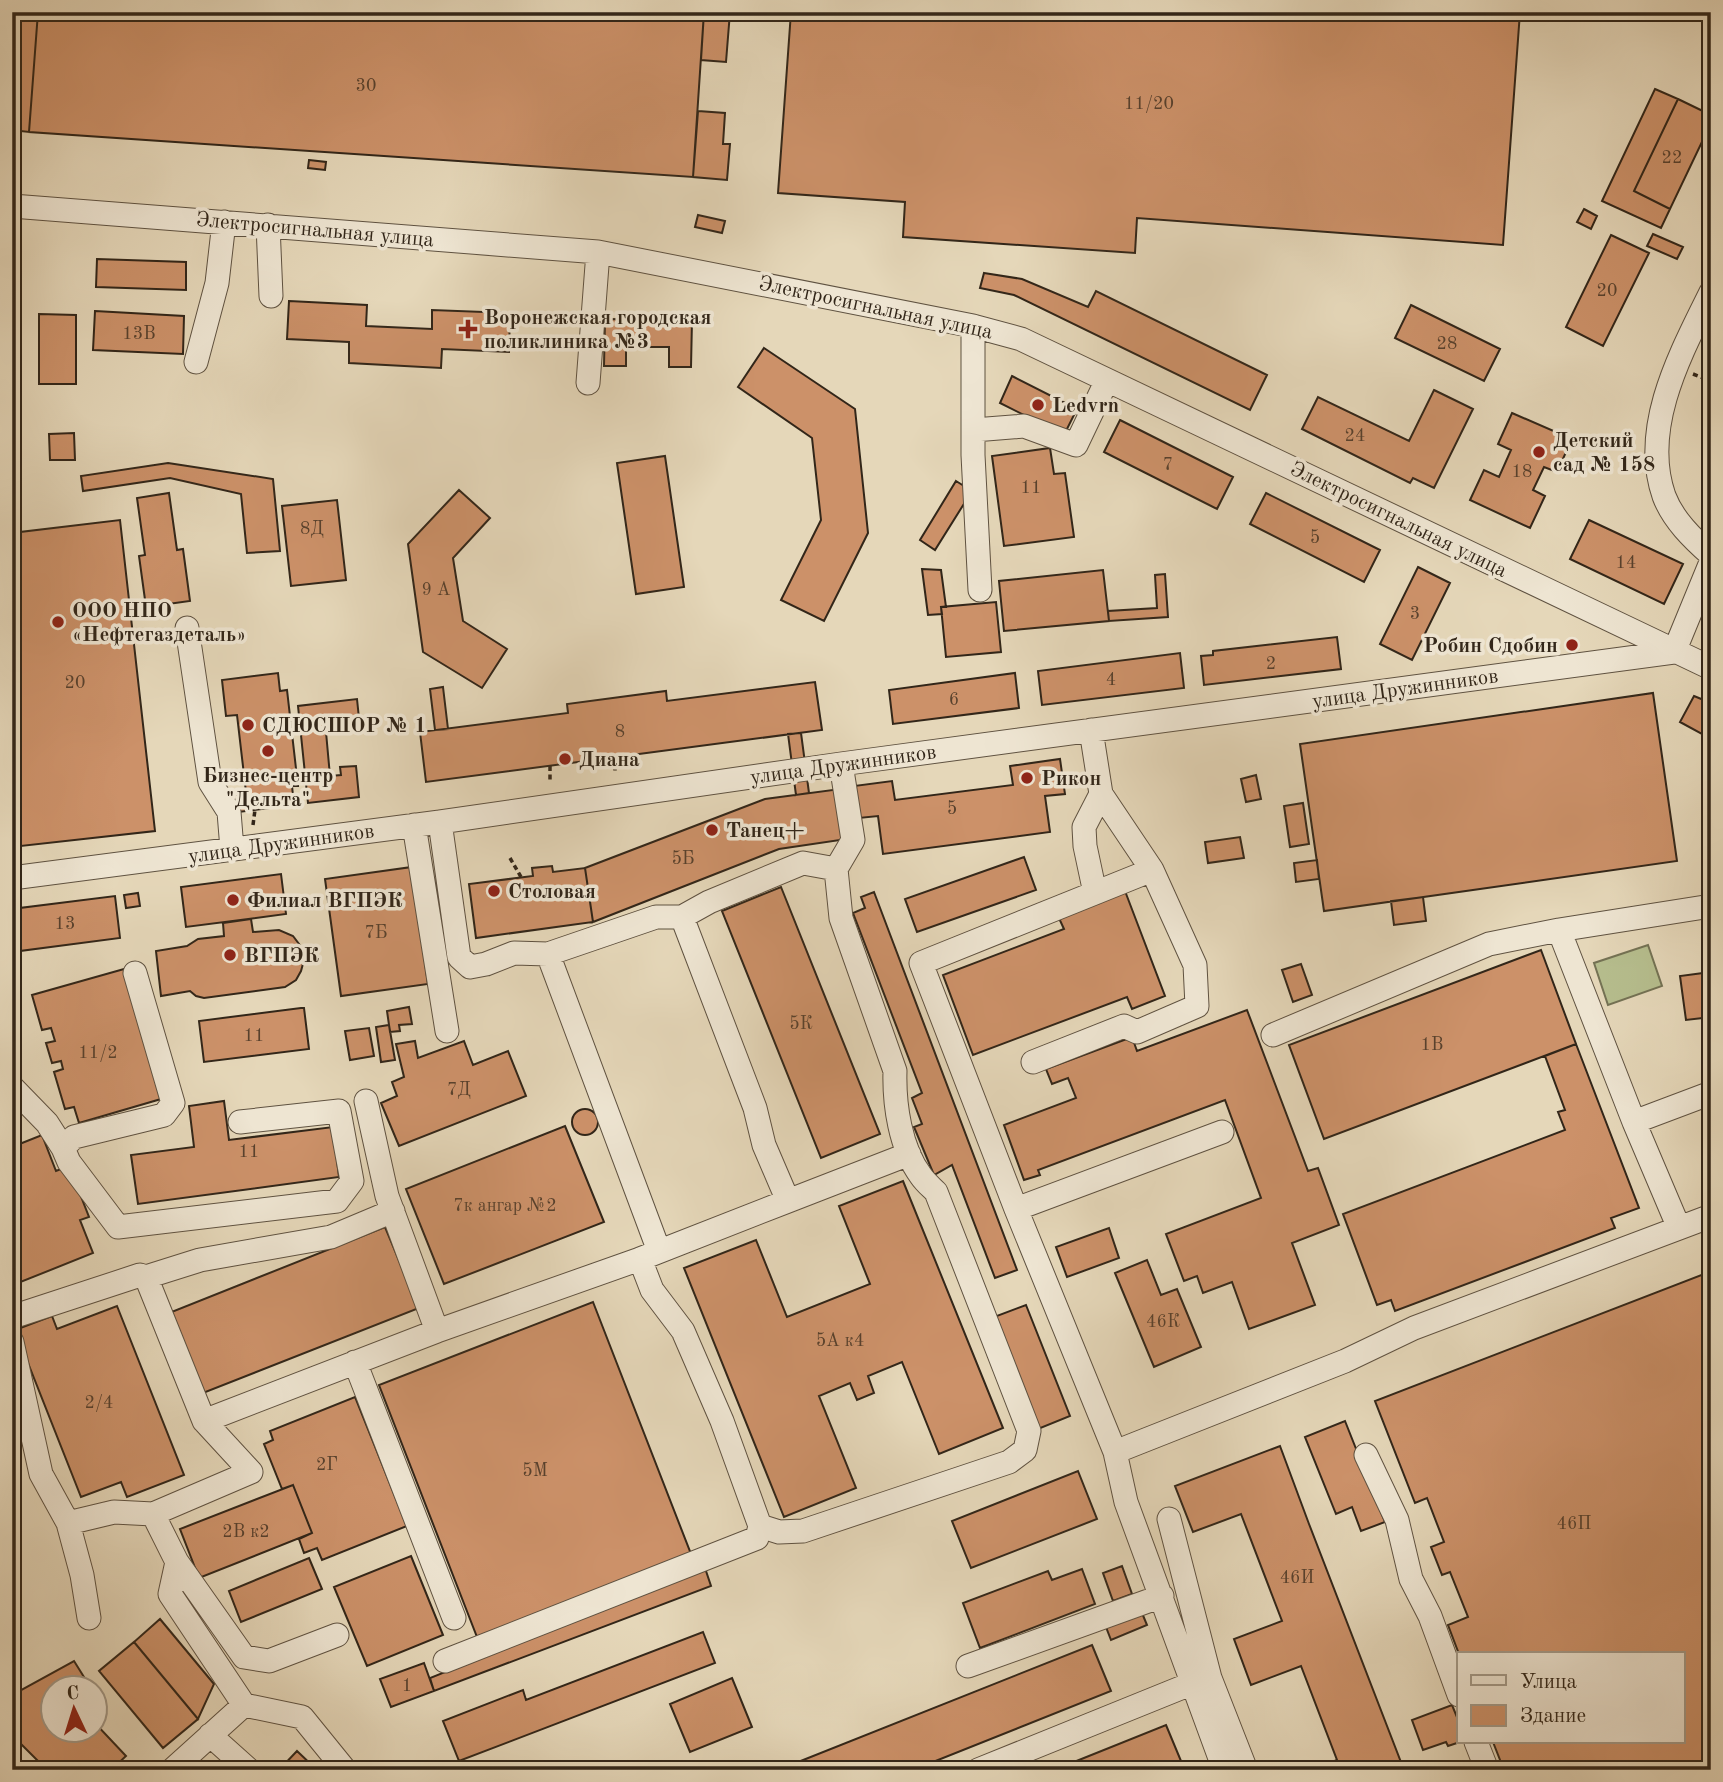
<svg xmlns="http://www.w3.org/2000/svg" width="1723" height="1782" viewBox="0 0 1723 1782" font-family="'Old Standard TT',serif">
<rect width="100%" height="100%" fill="#e5d7b9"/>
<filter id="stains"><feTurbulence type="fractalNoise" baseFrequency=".00286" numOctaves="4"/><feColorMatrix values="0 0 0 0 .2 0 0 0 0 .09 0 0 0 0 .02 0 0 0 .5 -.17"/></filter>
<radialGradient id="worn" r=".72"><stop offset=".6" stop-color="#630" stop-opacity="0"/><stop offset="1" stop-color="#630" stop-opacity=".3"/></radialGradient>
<!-- green -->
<path fill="#b6be8e" stroke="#747254" stroke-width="2" d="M1648,945L1662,986L1608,1005L1594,963Z"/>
<!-- building -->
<path fill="#cc9169" stroke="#322619" stroke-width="2" d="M12,12H38L29,132L12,130Z
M38,12H704L693,177L29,132Z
M704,12H730L726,62L701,60Z
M791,12H1520L1503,245L1137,218L1135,253L903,237L905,202L778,193Z
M1655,89L1678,99L1634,191L1670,209L1661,228L1602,201Z
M1678,99L1711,115V123L1670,209L1634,191Z
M698,111L725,113L723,144H730L727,180L693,177Z
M309,160L326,162L325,170L308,168Z
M1584,209L1597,216L1591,229L1577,222Z
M698,215L725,221L722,233L695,227Z
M1653,234L1683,247L1677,259L1647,246Z
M1611,235L1649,253L1603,346L1566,327Z
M97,259L186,262V290L96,287Z
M984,273L1022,279L1088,307L1096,291L1267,375L1250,410L1014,295L980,288Z
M289,301L367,305L366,326L432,329V310L510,313L509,352L442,349L441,368L349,363V342L287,339Z
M1411,305L1500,349L1484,381L1395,338Z
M95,311L184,316L183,354L93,350Z
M39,314L76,315V384H39Z
M605,319L692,320L691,367H669V347H626V366H604Z
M764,348L855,409L868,533L824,621L781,600L821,520L812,438L738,387Z
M1012,376L1077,409L1064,435L1000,403Z
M1434,390L1473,409L1434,488L1413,478L1410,483L1302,429L1318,397L1409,441Z
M1512,413L1572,439L1557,472L1544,467L1533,490L1545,496L1530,528L1470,500L1484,470L1499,477L1511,450L1498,444Z
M1120,420L1233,477L1217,509L1104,452Z
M74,433L75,460H50L49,434Z
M1050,448L1054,474L1065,473L1074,537L1004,546L992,456Z
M665,456L684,587L636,594L617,463Z
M168,463L273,479L280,551L247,553L241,494L170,478L83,491L81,476Z
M956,481L972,491L935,550L920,540Z
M459,490L490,518L453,558L463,621L507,649L482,688L423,652L408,544Z
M169,493L177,550L183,549L190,601L146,607L139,556L145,555L137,498Z
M1266,493L1380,550L1364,582L1250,524Z
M337,500L346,580L291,586L282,506Z
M120,520L155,831L12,847V533Z
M1589,520L1683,564L1664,604L1570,559Z
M1418,567L1450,583L1412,660L1380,644Z
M922,569L941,570L946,607H941L942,614L928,615Z
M1103,570L1109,621L1004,631L999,581Z
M1165,574L1168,617L1109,621L1108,611L1157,608L1155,575Z
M996,602L1001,652L946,657L941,607Z
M1337,637L1341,669L1204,685L1201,656L1213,655V651Z
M1180,653L1184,688L1042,705L1038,671Z
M278,673L280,691L287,690L298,786H292L294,805L239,812L237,793L246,792L237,715L226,716L222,680Z
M1015,673L1019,708L893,724L889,690Z
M815,682L822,730L426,782L420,732L568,713L567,704L666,691L667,701Z
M443,687L448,729L435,730L430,689Z
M1653,693L1677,861L1324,911L1300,744Z
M1694,696L1711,703V750L1707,751L1706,736L1680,722Z
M357,699L360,728L326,732L330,776L341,775L340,767L356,766L359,797L308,803L298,706Z
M801,733L809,793L796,795L788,734Z
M1060,759L1065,794L1045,796L1050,832L883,854L878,816L859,818L854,786L892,781L895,800L1013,785L1010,766Z
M1256,775L1261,799L1246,802L1241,779Z
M840,789L847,839L779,849L593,922L585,868L765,799Z
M1303,803L1309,844L1290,847L1284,806Z
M1240,837L1244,858L1208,863L1205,842Z
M1024,857L1036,890L917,932L905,899Z
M1317,860L1319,879L1296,882L1294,863Z
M552,866L553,872L585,868L593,922L476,938L469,884L533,876L532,868Z
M412,867L428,984L341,996L325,879Z
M281,874L286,914L186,927L181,887Z
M781,887L880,1134L821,1158L722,911Z
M1125,891L1165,996L1132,1009L1127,997L973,1055L943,975L1064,929L1058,916Z
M874,892L1017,1270L995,1278L952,1165L934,1175L914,1127L922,1124L912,1098L922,1093L853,913L865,908L861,897Z
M138,893L140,906L126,908L124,895Z
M115,896L120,938L12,952V909Z
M1423,897L1426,921L1394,925L1391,901Z
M251,919L253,932L279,930L293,936L302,948L304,960L301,971L296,980L285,987L204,998L196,996L190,991L161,996L156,951L187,946L198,939L224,936L223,923Z
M1541,950L1576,1044L1324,1139L1289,1045Z
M1301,964L1312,995L1293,1002L1282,970Z
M124,969L161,1099L79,1123L74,1107L65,1109L54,1072L63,1069L61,1061L52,1063L46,1043L55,1041L51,1028L42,1030L32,995Z
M1711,972V1017L1686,1020L1680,976Z
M12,975H14L17,1000H12Z
M409,1007L412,1024L399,1025L400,1031L390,1032L387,1011Z
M301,1008H304L309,1049L204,1062L199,1021Z
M1247,1010L1308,1171L1318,1168L1339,1225L1292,1243L1315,1305L1249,1329L1232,1282L1203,1293L1197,1276L1184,1281L1166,1234L1261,1198L1225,1100L1038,1170L1040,1175L1024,1180L1004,1125L1076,1098L1068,1078L1052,1084L1046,1069L1132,1037L1137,1051Z
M389,1025L395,1060L381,1062L376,1027Z
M369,1028L374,1056L350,1060L345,1031Z
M415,1041L418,1058L464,1041L473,1065L508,1051L526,1096L399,1146L381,1103L397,1096L392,1082L404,1077L396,1044Z
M1576,1044L1639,1208L1611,1218L1615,1228L1395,1311L1391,1300L1377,1305L1343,1214L1565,1130L1558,1112L1565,1110L1545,1056Z
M224,1101L229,1140L333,1127L339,1177L138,1204L131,1155L194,1147L189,1106Z
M572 1122a13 13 0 1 1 26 0a13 13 0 1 1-26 0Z
M565,1126L604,1222L444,1284L406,1189Z
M42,1135L56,1171L69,1166L89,1217L80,1220L93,1253L18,1283L12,1267V1147Z
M903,1181L1003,1428L939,1454L902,1362L868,1376L874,1393L857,1400L850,1383L819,1396L856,1488L784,1517L684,1268L756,1240L787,1317L870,1284L839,1206Z
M385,1227L419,1308L203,1393L169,1313Z
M1109,1228L1119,1258L1067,1277L1056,1247Z
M1147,1260L1161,1295L1177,1289L1201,1347L1154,1367L1115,1273Z
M1704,1274L1711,1292V1770H1504L1493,1742H1683V1654H1459L1448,1625L1468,1617L1450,1572L1442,1575L1431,1547L1444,1542L1427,1498L1415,1503L1375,1401Z
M593,1302L691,1554L477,1637L379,1385Z
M1026,1305L1070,1416L1038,1429L994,1317Z
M117,1306L184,1475L127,1497L121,1482L81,1497L15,1330L52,1316L57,1329Z
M355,1397L407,1526L322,1560L317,1548L304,1553L299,1539L312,1533L293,1485L282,1489L264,1444L273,1440L270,1431Z
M1345,1421L1385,1522L1361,1531L1352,1507L1336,1514L1305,1437Z
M1280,1446L1309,1524L1404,1770H1312L1337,1760L1301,1666L1251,1685L1234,1639L1282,1621L1241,1514L1193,1532L1175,1486Z
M1078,1471L1097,1519L971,1568L952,1521Z
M293,1485L312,1533L199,1578L180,1529Z
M411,1556L443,1635L367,1666L334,1587Z
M309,1558L322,1589L241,1622L229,1591Z
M1122,1566L1132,1594L1113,1601L1103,1573Z
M705,1568L711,1586L434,1691L430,1678Z
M1082,1569L1095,1604L980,1648L963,1603L1048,1571L1052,1580Z
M1142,1613L1147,1625L1111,1640L1106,1627Z
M160,1619L214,1684L198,1719L134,1642Z
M703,1632L715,1663L459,1761L443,1721L523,1690L526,1700Z
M134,1642L198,1719L163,1748L99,1671Z
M1092,1645L1111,1691L913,1770H778Z
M74,1661L89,1685L86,1688H52V1730H94V1722L126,1756L111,1770H47L19,1742L17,1729H12V1695Z
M424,1663L434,1691L391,1707L380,1679Z
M732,1678L752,1727L690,1752L670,1704Z
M1452,1705L1459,1722L1460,1742L1448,1746L1446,1742L1423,1750L1412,1720Z
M1166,1725L1181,1761L1159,1770H1123L1121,1766L1111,1770H1054Z
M297,1751L317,1770H279Z"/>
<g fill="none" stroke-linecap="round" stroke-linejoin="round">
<!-- minor casing -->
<g stroke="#5f5241" stroke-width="25">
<path id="minor" d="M12,206L598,252L973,326L1021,339L1711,668
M268,225L271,296
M1711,292C1681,353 1640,427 1664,496C1673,520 1693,539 1711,555
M973,326V455L980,590
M196,362L217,283L224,222
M588,383L598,252
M974,430L1024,426L1076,445L1107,380
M187,628L210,782L229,812L232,849
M1674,652L1711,562
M1091,730L1101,794L1152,870
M440,822L459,957L470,967L486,964L514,953L548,954
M414,825L447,1031
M836,869L803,863L709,902L682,917L755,1108L764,1145L788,1201L640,1259L652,1290L683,1331L722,1421L760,1526L779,1532L803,1531L1009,1462L1025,1450L1029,1431L936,1192C931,1187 925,1182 921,1176C900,1148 894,1104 895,1071L841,918L836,869L853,840L841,764
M12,878L440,822L841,764L1674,652
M1095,893L1085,846L1084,827L1101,794
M1273,1035L1489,944L1559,930
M1033,1062L1124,1026L1137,1032L1197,1006L1195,965L1152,870L921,963L1016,1209L1115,1452L1126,1502L1221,1761
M12,1087L47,1123L63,1148L69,1162L118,1227L337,1201L352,1181L339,1111L240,1122
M366,1101L387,1196L437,1331
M1634,1122L1711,1093
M63,1148L74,1137L164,1115L173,1103L135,973
M788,1201L909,1154
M1016,1209L1222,1132
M1679,1228L1634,1122L1559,930L1711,906
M659,1251L548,954L656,917H682
M12,1317L140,1275L146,1277L200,1260L331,1237L393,1211
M12,1342L41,1474L68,1523L114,1512L153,1514L251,1472L204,1421L146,1277
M355,1362L454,1618
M204,1421L437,1331L640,1259
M1115,1452L1345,1361L1414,1328L1711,1216
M1366,1455L1397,1520L1411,1579L1430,1616L1459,1695
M153,1514L177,1562L170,1594L244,1705L302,1717L345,1770
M1169,1519L1210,1678L1246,1770
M68,1523L82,1575L89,1618
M177,1562L244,1657L269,1661L337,1635
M445,1661L757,1538L760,1526
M968,1666L1162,1596
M210,1735L249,1770
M1476,1742L1487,1770
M172,1770L244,1705
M978,1770L1193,1683"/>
</g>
<!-- path -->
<path stroke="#322619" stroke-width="3.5" stroke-dasharray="5 3.5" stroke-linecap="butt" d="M1693,374L1711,381
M632,755L633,770
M615,757V773
M550,766V782
M253,825L255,810
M510,858L521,877"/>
<!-- minor -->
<use href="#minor" stroke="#eee5d2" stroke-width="23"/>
</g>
<!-- markers -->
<g fill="#8f2418" stroke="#eee5d2" stroke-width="2.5">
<path d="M464.5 318.5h7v7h7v7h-7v7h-7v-7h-7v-7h7z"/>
<circle cx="1038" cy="405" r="7"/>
<circle cx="1539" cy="452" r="7"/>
<circle cx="58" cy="622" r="7"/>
<circle cx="1572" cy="645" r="7"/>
<circle cx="248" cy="725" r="7"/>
<circle cx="268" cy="751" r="7"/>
<circle cx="565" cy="759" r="7"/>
<circle cx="1027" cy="778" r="7"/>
<circle cx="712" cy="830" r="7"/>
<circle cx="494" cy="891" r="7"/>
<circle cx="233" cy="900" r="7"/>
<circle cx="230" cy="955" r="7"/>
</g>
<g text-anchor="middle" stroke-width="7" stroke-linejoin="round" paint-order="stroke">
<!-- number labels -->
<g font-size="18" fill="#58412d">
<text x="366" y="91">30</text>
<text x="1149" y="109">11/20</text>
<text x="1672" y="163">22</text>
<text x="1607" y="296">20</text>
<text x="139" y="339">13В</text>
<text x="1447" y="349">28</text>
<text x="1355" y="441">24</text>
<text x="1168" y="470">7</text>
<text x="1522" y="477">18</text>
<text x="1031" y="493">11</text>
<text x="312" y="534">8Д</text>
<text x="1315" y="543">5</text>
<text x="1626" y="568">14</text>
<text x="436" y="595">9 А</text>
<text x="1415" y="619">3</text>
<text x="1271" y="669">2</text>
<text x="1111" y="685">4</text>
<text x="75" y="688">20</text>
<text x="954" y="705">6</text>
<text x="620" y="737">8</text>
<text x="952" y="814">5</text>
<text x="683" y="864">5Б</text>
<text x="65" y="929">13</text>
<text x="376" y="938">7Б</text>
<text x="801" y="1029">5К</text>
<text x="254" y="1041">11</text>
<text x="1432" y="1050">1В</text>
<text x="98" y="1058">11/2</text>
<text x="459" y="1095">7Д</text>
<text x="249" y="1157">11</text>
<text x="505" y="1211">7к ангар №2</text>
<text x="1163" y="1327">46К</text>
<text x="840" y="1346">5А к4</text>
<text x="99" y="1408">2/4</text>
<text x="327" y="1470">2Г</text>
<text x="535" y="1476">5М</text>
<text x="1574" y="1529">46П</text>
<text x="246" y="1537">2В к2</text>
<text x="1297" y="1583">46И</text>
<text x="407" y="1691">1</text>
</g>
<!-- street labels -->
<g font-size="21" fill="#322619" stroke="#eee5d2">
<text transform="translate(315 229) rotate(5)" y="7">Электросигнальная улица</text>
<text transform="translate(876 307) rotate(12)" y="7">Электросигнальная улица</text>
<text transform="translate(1399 519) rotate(26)" y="7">Электросигнальная улица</text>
<text transform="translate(1405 688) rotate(-8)" y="7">улица Дружинников</text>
<text transform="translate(843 764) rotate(-8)" y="7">улица Дружинников</text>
<text transform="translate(281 843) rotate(-8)" y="7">улица Дружинников</text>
</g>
<!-- poi labels -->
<g font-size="21" font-weight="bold" fill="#322619" stroke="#eee5d2" text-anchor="start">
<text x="484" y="324">Воронежская городская<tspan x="484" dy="24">поликлиника №3</tspan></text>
<text x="1052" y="412">Ledvrn</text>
<text x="1553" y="447">Детский<tspan x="1553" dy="24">сад № 158</tspan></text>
<text x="72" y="617">ООО НПО<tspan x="72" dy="24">«Нефтегаздеталь»</tspan></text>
<text x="1558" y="652" text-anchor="end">Робин Сдобин</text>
<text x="262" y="732">СДЮСШОР № 1</text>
<text x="579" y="766">Диана</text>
<text x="268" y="782" text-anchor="middle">Бизнес-центр<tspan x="268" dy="24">"Дельта"</tspan></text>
<text x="1041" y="785">Рикон</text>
<text x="726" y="837">Танец+</text>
<text x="508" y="898">Столовая</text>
<text x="247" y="907">Филиал ВГПЭК</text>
<text x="244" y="962">ВГПЭК</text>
</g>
</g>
<!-- margin -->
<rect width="1723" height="1782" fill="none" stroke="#e5d7b9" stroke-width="42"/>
<rect x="14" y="14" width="1695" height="1754" fill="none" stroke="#322619" stroke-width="3.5"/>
<rect x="21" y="21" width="1681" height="1740" fill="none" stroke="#322619" stroke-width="2"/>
<!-- legend -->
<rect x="1457" y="1652" width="228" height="91" fill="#eee5d2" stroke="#a39988" stroke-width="2"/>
<rect x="1471" y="1675" width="35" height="10" fill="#eee5d2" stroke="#a39988" stroke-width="2"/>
<text x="1520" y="1688" font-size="21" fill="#322619">Улица</text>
<rect x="1471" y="1705" width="35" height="21" fill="#cc9169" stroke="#a39988" stroke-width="2"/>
<text x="1520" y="1722" font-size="21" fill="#322619">Здание</text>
<!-- north arrow -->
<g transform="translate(74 1709) rotate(356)"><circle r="33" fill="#eee5d2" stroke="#a39988" stroke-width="2"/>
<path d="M0-5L12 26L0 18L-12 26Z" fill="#8f2418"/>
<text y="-10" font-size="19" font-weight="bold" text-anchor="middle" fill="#322619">С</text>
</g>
<rect width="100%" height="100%" filter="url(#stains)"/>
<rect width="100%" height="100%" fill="url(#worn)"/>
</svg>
